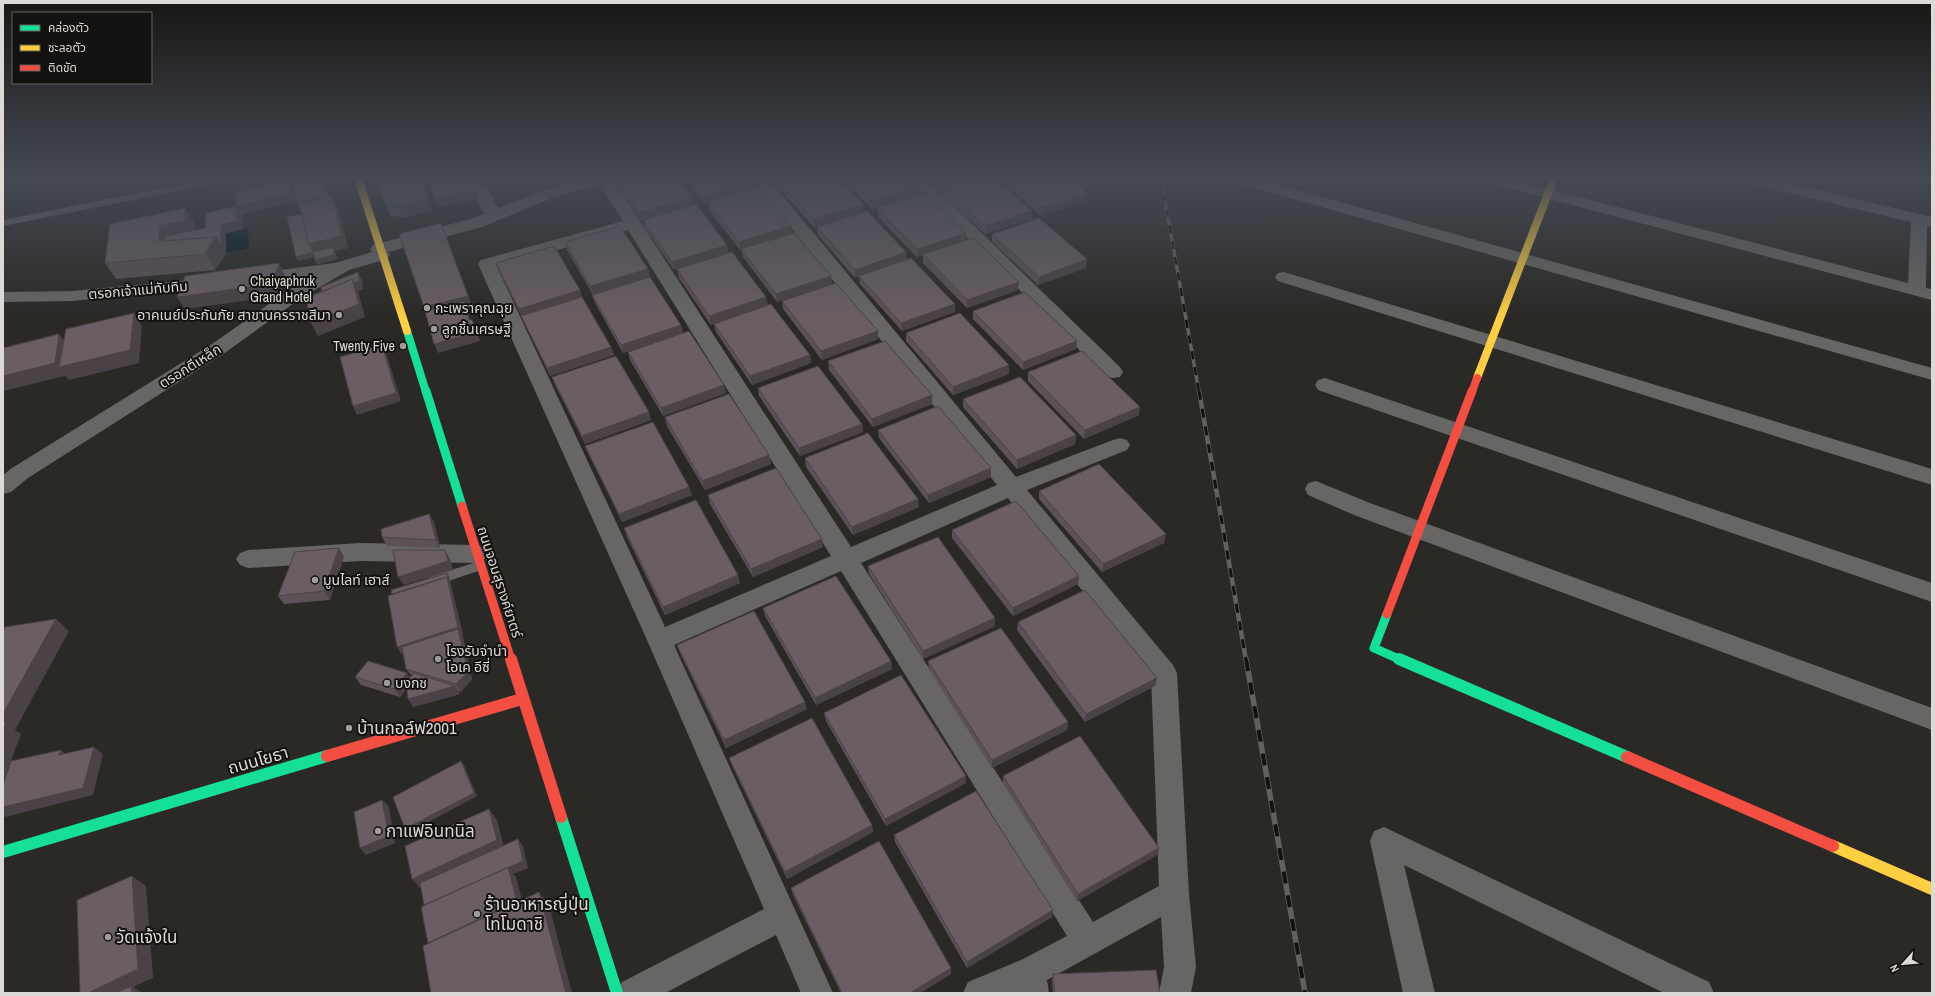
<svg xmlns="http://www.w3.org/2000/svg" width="1935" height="996" viewBox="0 0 1935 996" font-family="'Archivo Narrow','Noto Sans Thai',sans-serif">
<rect width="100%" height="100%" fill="#2b2926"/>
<!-- water -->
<path fill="#041a21" d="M248,228L249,248L226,253V233Z"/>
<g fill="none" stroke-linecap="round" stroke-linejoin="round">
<!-- lane -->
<path fill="#676664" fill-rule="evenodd" d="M213,178H231L227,181L3,226V220Z
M480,561L484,563L486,566L484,569L434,586L429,585L428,581L429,577Z"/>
<!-- street -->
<path fill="#676664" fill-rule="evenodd" d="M466,178H482L498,208L537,193L584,178H612L851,547L997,485L751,178H768L1016,477L1113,440L1120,438L1127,440L1130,445L1127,450L1027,490L1173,665L1177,673L1189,894L1196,967L1191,993H1159L1164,967L1161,917L1047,980L1049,993H963L968,982L1021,960L1067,936L841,571L674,645L833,993H801L776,935L665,993H617L622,982L764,909L647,640L478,264L481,260L623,221L600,184L549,199L482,227L388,252L390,255L387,259L349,270L301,298L226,352L28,478L11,492L3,494V475L12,468L212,344L289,290L314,276L255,283L249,282L246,278L249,274L335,263L372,252L370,249L373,245L470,219L484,214ZM628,230L831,556L665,627L497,267ZM1008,498L1151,676L1159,886L1093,922L861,563Z
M908,178H925L1120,367L1123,372L1120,377L1113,378L1106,377Z
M1066,178H1084L1090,185L1088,188C1078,191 1072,186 1066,178Z
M1228,178H1255L1932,368V380L1230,181Z
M1479,178H1507L1908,283L1911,222L1739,181L1737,178H1767L1932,217V227L1927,226L1926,288L1932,289V300L1481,181Z
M1284,272L1932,469V485L1278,281L1275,277L1278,273Z
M211,278L217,279L220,283L217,287L72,301L3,302V292L72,291Z
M1325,378L1932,583V602L1318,390L1315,385L1318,380Z
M1316,481L1370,503L1932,708V730L1354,515L1308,495L1305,489L1308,483Z
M360,543L476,545L484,548L488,554L484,560L476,563L360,561L248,568L240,565L236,559L240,553L248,550Z
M1384,827L1709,982L1714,993H1664L1404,865L1435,993H1403L1370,841L1374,831Z"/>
<!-- fast-far2 -->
<path stroke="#16e098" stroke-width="8" d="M407,331L426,392"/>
<!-- fast-far1 -->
<path stroke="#16e098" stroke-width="9" d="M426,391L462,506
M1387,614L1374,648L1401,660"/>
<!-- fast -->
<path stroke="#16e098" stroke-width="12" d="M1399,659L1627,757
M561,817L617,993
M3,852L327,756"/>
<!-- slow-far1 -->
<path stroke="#ffcf43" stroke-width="8" d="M358,178L407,331
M1477,378L1554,178"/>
<!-- slow -->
<path stroke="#ffcf43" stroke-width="12" d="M1833,846L1932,889"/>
<!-- jam-far2 -->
<path stroke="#f24e42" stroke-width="8" d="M1472,392L1477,378"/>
<!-- jam-far1 -->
<path stroke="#f24e42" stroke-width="9" d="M462,506L511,660
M1387,614L1472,391"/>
<!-- jam -->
<path stroke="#f24e42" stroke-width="12" d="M511,659L561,817
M327,756L522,699
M1627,757L1833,846"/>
<!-- rail-far2 casing -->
<g stroke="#63615f" stroke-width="3.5">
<path id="rail-far2" d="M1161,178L1199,392"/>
</g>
<!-- rail-far1 casing -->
<g stroke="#63615f" stroke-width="4.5">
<path id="rail-far1" d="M1199,391L1246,660"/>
</g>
<!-- rail casing -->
<g stroke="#63615f" stroke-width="5.5">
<path id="rail" d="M1246,659L1305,993"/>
</g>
<!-- rail-far2 -->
<use href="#rail-far2" stroke="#141210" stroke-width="2.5" stroke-dasharray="8" stroke-linecap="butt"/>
<!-- rail-far1 -->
<use href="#rail-far1" stroke="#141210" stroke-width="3" stroke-dasharray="9" stroke-linecap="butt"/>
<!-- rail -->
<use href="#rail" stroke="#141210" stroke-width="4" stroke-dasharray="12" stroke-linecap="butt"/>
</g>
<!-- wall -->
<path fill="#5b5156" d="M377,178H421L433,210L403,218L390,215L385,203Z
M614,178H677L693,205L727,245L728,253L674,270L645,228L643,221H641L616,184Z
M685,178H751L755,188L792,233L831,276L832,284L777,302L743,257L741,250H740L709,210L708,203L705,204Z
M770,178H838L863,204V212L814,227L780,189L779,182L775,184Z
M842,178H911L920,194L872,209Z
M926,178H995L1032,219L985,234L943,196V189L939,190Z
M998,178H1069L1087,193L1086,201L1041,216Z
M325,180L330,196H332L338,208L348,248L335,251L337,259L317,264L315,260L314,257L298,261L296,257L302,214L293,187H292L296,201L242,214V229L226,233V253L215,270L116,279L105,263L195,224V230L205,228L237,206L236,193Z
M877,208L966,233V240L1018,290L967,308L923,263V255L917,257L878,217Z
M817,227L906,252L907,260L955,304V312L902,331L860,284L859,276L855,278L818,235Z
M992,234L1087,259L1086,268L1038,285L992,242Z
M565,242L648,269L650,277L593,295L567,250Z
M496,263L580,290L582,297L611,347L614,355L550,376L525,324L522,317L499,271Z
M677,269L766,297L768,306L810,355L811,363L752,385L716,332L714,324L711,325L679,278Z
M592,295L681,325L683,333L623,353L595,303Z
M782,301L878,339L822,360L783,309Z
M973,311L1076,349L1023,370L973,319Z
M906,333L1009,365V374L953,395L906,341Z
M628,352L726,393L663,416L630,360Z
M828,361L932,395V404L873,427L829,370Z
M1028,372L1139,415L1084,439L1028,381Z
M552,377L651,420L585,444L555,385Z
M758,388L862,424L863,432L800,456L759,396Z
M963,399L1076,435L1075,444L1017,469L963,407Z
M665,417L769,455L771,464L705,490L667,426Z
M878,430L991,468V477L929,503L879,438Z
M585,446L689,487L692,495L622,522L589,455Z
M805,458L919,507L853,535L806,467Z
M1039,491L1166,534L1164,543L1102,572L1039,499Z
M708,495L823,547L753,577L710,504Z
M429,514L434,522L440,548L387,546L382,537Z
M624,528L740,583L665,615L627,537Z
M952,530L1078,584L1013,616L952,538Z
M344,557L330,600L284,604L278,596Z
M868,566L995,626L923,659L869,574Z
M447,573L449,577L463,635L462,636L463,637L472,679L461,692L458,691L460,694L413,707L406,688L400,697L361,685L355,677L410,678L412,676L406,669L404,654L402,655Z
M763,608L891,661L892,669L816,705L765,616Z
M1018,622L1155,686L1085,722L1017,630Z
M677,645L807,709L726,748L680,653Z
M928,661L1068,722L1067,730L992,768L929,669Z
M824,713L966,783L886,826L826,721Z
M729,758L872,825L873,832L787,879L732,766Z
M1003,776L1157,855L1077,901L1003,783Z
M894,835L1052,917L967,968L895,842Z
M791,888L951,968V974L920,993H841L793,895Z
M1053,974L1160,993H1053L1052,980Z"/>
<!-- shaded-wall -->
<path fill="#4a4246" d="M272,178H331L325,180L332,203L301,211L297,203L324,180L292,187L296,201L242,214V229L226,233V253L221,245V225L237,206L243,198L237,186Z
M420,178L433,210L403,218L397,206Z
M774,178H793L779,181V182L775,184Z
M951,178H977L943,188V189L939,190V182Z
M754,181L755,189L705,204L703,196Z
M920,186V194L872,209V201Z
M476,190L479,198L438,208L435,200Z
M1087,193L1086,201L1041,216L1042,208Z
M332,196L338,208L348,248L335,251L337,259L317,264L315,260L334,252L298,261L296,257L309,244Z
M692,198L694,206L641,221L639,213Z
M863,204V212L814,227L813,219Z
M185,208L195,224V236L170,242L159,241L160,226Z
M1032,211V219L985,234V226Z
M441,223L473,308L467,310L473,328L469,320H429L424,307Z
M791,226L792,234L740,250L739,242Z
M966,233V241L923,254V255L917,257V249Z
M216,237L226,253L215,270L205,254Z
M727,245L728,253L674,270L672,262Z
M906,252L907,261L855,278V270Z
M1087,259L1086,268L1038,285L1039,277Z
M279,263L285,276L279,296L185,309L177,297Z
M648,269L650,277L593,295L590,286Z
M358,272L362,280L363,289L358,291L365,317L318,336L311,323Z
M831,276L832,284L777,302L776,294Z
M1019,282L1018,290L967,308V300Z
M580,290L582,299L522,317L519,309Z
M766,297L768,306L711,325L709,316Z
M955,304V312L902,331L901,323Z
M134,313L142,326L139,363L69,380L65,375V376L3,391V376L59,334L69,347Z
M472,319L480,341L438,353L434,344Z
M681,325L683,333L623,353L621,345Z
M878,331V339L822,360L821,351Z
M1077,341L1076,349L1023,370V362Z
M382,345L386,353L401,401L357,415L353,406Z
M611,347L614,355L550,376L547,368Z
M810,355L811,363L752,385L750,376Z
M1009,365V374L953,395V387Z
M724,385L726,393L663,416L661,408Z
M932,395V404L873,427L872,419Z
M1140,407L1139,415L1084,439L1085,430Z
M649,412L651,420L585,444L582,436Z
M862,424L863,432L800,456L799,448Z
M1076,435L1075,444L1017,469V460Z
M769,455L771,464L705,490L702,481Z
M991,468V477L929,503L928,495Z
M689,487L692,495L622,522L619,514Z
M918,499L919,507L853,535L852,527Z
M429,514L434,522L440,548L436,540Z
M1166,534L1164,543L1102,572L1103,564Z
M822,539L823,547L753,577L751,569Z
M339,548L344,557L330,600L324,591Z
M445,550L450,559L453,570L404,585L398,577Z
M447,573L449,577L463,635L462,636L463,637L472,679L461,692L456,684L460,636L402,655L397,647L447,577Z
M738,575L740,583L665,615L663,607Z
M1079,576L1078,584L1013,616V608Z
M995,618V626L923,659V651Z
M56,619L69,631L15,730L21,734L3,782V714Z
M891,661L892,669L816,705L815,698Z
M407,673L413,681L400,697L394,689Z
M1157,678L1155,686L1085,722L1086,714Z
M455,686L460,694L413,707L408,699Z
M805,702L807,709L726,748L724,740Z
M1068,722L1067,730L992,768V760Z
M94,747L103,754L93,795L5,817L3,815V807Z
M61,750L70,758L59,755Z
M461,761L464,765L477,796L408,833L405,829Z
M966,776V783L886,826L885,819Z
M382,800L389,807L395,843L366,855L360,848Z
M489,809L497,820L505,851L421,889L412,879Z
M872,825L873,832L787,879L785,872Z
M518,839L523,846L528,868L513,874L516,877L525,911L437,953Z
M1159,848L1157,855L1077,901L1078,894Z
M132,876L146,886L153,978L133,987L141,992V993H88Z
M539,892L549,905L572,993H566Z
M1053,910L1052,917L967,968V962Z
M951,968V974L920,993H910Z"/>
<!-- building -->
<path fill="#6a5e64" stroke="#4a4246" d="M236,178H272L237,186Z
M298,178H323L328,195L297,203L291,180Z
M377,178H420L428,198L397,206L385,203Z
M441,178H470L476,190L435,200L428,181Z
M615,178H677L692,198L639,213Z
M690,178H751L754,181L703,196Z
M789,178H838L863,204L813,219L779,181Z
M849,178H911L920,186L872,201Z
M934,178H951L939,182Z
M973,178H995L1032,211L985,226L943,188Z
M1007,178H1069L1087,193L1042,208Z
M289,180L292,193L237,206V221L221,225V245L216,237L164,241L165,236L205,228L206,213L237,206L236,193Z
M758,187L791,226L739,242L708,202Z
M925,193L966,233L917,249L877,208Z
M332,196L342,236L309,244L299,204Z
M696,204L727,245L672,262L643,220Z
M185,208V220L160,226L159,241L216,237L205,254L105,263L110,224Z
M867,211L906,252L855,270L817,227Z
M302,214L309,244L313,252L296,257L287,217Z
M1039,218L1087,259L1039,277L992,234Z
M441,223L468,296L424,307L399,234Z
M620,226L648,269L590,286L565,242Z
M794,233L831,276L776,294L741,249Z
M973,238L1019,282L967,300L923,254Z
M554,246L580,290L519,309L496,263Z
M333,247L334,255L315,260L313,252Z
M732,252L766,297L709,316L677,269Z
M911,258L955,304L901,323L859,276Z
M279,263L272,284L177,297L185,276Z
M358,272L359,281L354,283L352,279L322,292L321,287Z
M650,277L681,325L621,345L592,295Z
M352,279L359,304L311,323L306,298Z
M836,283L878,331L821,351L782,301Z
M1025,292L1077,341L1023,362L973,311Z
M582,297L611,347L547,368L521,316Z
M464,301L469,320L472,319L476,332L434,344L425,311Z
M771,304L810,355L750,376L714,324Z
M134,313L130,350L59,367L66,329Z
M960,313L1009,365L953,387L906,333Z
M689,331L724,385L661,408L628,352Z
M59,334L55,363L3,376V348Z
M885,341L932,395L872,419L828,361Z
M382,345L396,393L353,406L340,357Z
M1082,351L1140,407L1085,430L1028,372Z
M616,356L649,412L582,436L552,377Z
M818,366L862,424L799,448L758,388Z
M1020,377L1076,435L1017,460L963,399Z
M729,394L769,455L702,481L665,417Z
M938,406L991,468L928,495L878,430Z
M653,422L689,487L619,514L585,446Z
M868,433L918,499L852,527L805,458Z
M1099,464L1166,534L1103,564L1039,491Z
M776,468L822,539L751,569L708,495Z
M696,500L738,575L663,607L624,528Z
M1016,501L1079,576L1013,608L952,530Z
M429,514L436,540L382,537L381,529Z
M938,537L995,618L923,651L868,566Z
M339,548L324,591L278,596L295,552Z
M393,550H445L448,561L398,577Z
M447,573L449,581L447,577L392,594L391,590Z
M836,576L891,661L815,698L763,608Z
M447,577L458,627L397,647L388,596Z
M1085,590L1157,678L1086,714L1018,622Z
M754,611L805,702L724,740L677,645Z
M56,619L3,714V630L5,627Z
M1001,628L1068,722L992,760L928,661Z
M458,629L468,672L456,684L406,669L402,647Z
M368,661L407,673L394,689L355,677Z
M414,673L455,686L408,699L406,683Z
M901,675L966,776L885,819L824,713Z
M812,718L872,825L785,872L729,758Z
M3,723H6L3,732Z
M1080,736L1159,848L1078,894L1003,776Z
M94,747L83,788L3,807V785L11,761L61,750L59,755Z
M461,761L474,793L405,829L393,797Z
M976,791L1053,910L967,962L894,835Z
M382,800L389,836L360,848L354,812Z
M489,809L497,840L412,879L405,846Z
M518,839L523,861L424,905L420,883Z
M879,841L951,968L910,993H842L791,888Z
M508,867L517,901L428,943L421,907Z
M132,876L138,969L88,993H80L77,900Z
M539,892L566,993H431L423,946Z
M1156,970L1160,993H1055L1053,974Z
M131,986L132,993H116Z"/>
<!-- sky -->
<linearGradient id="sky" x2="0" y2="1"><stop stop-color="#181715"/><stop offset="0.56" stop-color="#444952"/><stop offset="1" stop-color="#444952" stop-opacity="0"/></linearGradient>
<rect width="1935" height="318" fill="url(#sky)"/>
<!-- markers -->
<g fill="#9e9b98" stroke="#141210" stroke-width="1.5">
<circle cx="242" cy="289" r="4"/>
<circle cx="427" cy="308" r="4"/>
<circle cx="339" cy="315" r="4"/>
<circle cx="434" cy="329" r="4"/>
<circle cx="403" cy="346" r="4"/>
<circle cx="315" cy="580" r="4"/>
<circle cx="438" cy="659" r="4"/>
<circle cx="387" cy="683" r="4"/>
<circle cx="349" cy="728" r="4"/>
<circle cx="378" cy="831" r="4"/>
<circle cx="477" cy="914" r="4"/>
<circle cx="108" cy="937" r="4"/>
</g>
<g text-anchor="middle" stroke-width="4" stroke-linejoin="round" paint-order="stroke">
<!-- poi labels -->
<g font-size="14" fill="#dcd9d6" stroke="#141210" text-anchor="start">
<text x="250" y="286">Chaiyaphruk<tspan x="250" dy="16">Grand Hotel</tspan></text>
<text x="435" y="313">กะเพราคุณฉุย</text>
<text x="331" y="320" text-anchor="end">อาคเนย์ประกันภัย สาขานครราชสีมา</text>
<text x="442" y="334">ลูกชิ้นเศรษฐี</text>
<text x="395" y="351" text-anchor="end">Twenty Five</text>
<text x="323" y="585">มูนไลท์ เฮาส์</text>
<text x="446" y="656">โรงรับจำนำ<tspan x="446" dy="16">โอเค อีซี่</tspan></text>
<text x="395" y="688">บงกช</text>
</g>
<!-- street labels -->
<g font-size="14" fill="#dcd9d6" stroke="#141210">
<text transform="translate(138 290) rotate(-5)" y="5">ตรอกเจ้าแม่ทับทิม</text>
<text transform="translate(190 366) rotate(-32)" y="5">ตรอกตีเหล็ก</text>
<text transform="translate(500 582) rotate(72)" y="5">ถนนจอมสุรางค์ยาตร์</text>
</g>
<!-- near-poi labels -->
<g font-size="17" fill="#dcd9d6" stroke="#141210" text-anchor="start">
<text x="357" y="734">บ้านกอล์ฟ2001</text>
<text x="386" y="837">กาแฟอินทนิล</text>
<text x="485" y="910">ร้านอาหารญี่ปุ่น<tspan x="485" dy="20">โทโมดาชิ</tspan></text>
<text x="116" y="943">วัดแจ้งใน</text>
</g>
<!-- near-street labels -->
<g font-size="17" fill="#dcd9d6" stroke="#141210">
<text transform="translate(258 760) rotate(-16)" y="6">ถนนโยธา</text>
</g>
</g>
<!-- border -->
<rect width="1935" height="996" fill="none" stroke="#dcd9d6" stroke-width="8"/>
<!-- legend -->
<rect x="12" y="12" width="140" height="72" fill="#141210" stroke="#64625f"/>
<rect x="20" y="25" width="20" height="6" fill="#16e098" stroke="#64625f"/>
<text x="48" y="32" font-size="12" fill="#dcd9d6">คล่องตัว</text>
<rect x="20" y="45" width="20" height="6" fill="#ffcf43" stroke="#64625f"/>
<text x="48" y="52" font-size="12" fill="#dcd9d6">ชะลอตัว</text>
<rect x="20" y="65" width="20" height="6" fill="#f24e42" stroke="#64625f"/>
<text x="48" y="72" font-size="12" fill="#dcd9d6">ติดขัด</text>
<!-- north arrow -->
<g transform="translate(1903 964) rotate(243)" stroke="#141210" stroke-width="3" paint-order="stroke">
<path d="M0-3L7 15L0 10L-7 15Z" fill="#dcd9d6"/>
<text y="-6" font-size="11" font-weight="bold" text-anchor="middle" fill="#dcd9d6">N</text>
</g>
</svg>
